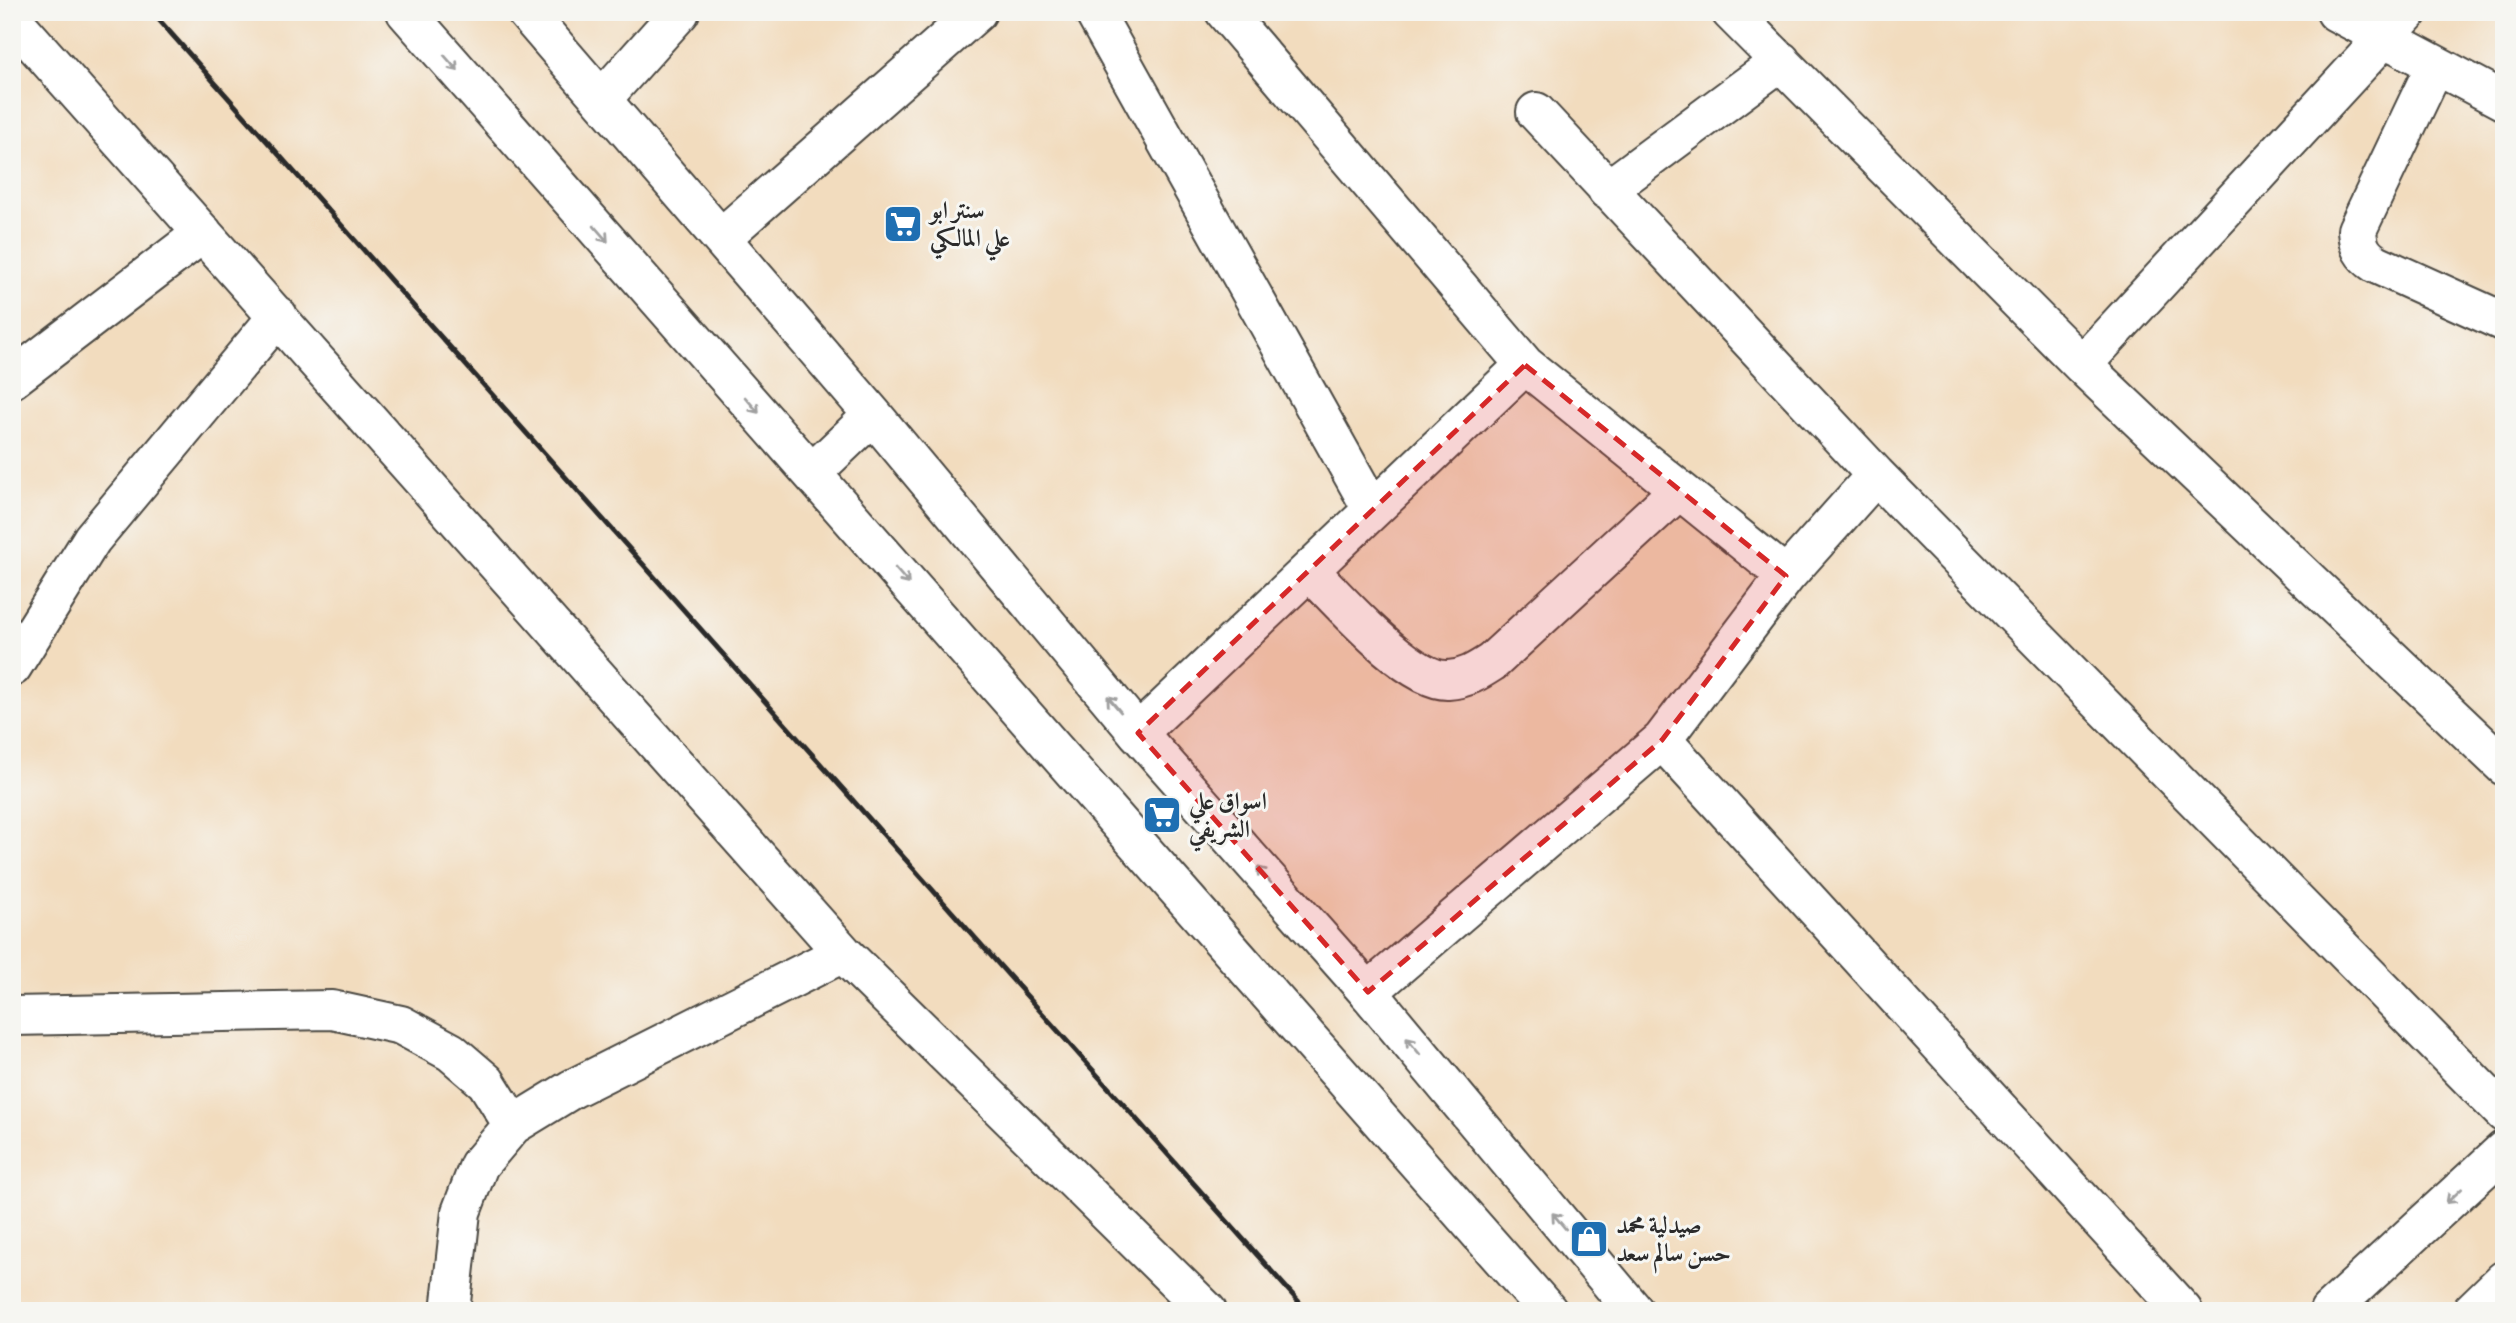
<svg xmlns="http://www.w3.org/2000/svg" width="2516" height="1323" viewBox="0 0 2516 1323" font-family="'Libre Bodoni',Amiri,serif">
<rect width="100%" height="100%" fill="#f6f6f2"/>
<filter id="ink" filterUnits="userSpaceOnUse"><feTurbulence type="fractalNoise" baseFrequency=".0143" numOctaves="2"/><feDisplacementMap in="SourceGraphic" scale="14" xChannelSelector="R" yChannelSelector="G"/><feConvolveMatrix kernelMatrix="1 2 1 2 8 2 1 2 1" color-interpolation-filters="sRGB"/></filter>
<filter id="wash" filterUnits="userSpaceOnUse"><feTurbulence type="fractalNoise" baseFrequency=".00686" numOctaves="4" result="noise"/><feDisplacementMap in="SourceGraphic" scale="28" xChannelSelector="R" yChannelSelector="G"/><feGaussianBlur stdDeviation="1.57" result="paint"/><feColorMatrix in="noise" values="0 0 0 0 0 0 0 0 0 0 0 0 0 0 0 0 0 1.4 0 .05"/><feComposite in="paint" operator="in"/></filter>
<g filter="url(#wash)">
<rect width="100%" height="100%" fill="#f2dcbe"/>
</g>
<g filter="url(#ink)">
<g fill="none" stroke-linecap="round" stroke-linejoin="round">
<!-- street casing -->
<g stroke="#494641" stroke-width="42">
<path id="street" d="M1094,12L1372,509
M1225,12L1525,365L1786,576
M1731,12L2082,365L2504,766
M2336,12L2504,101
M12,19L843,953L1207,1311
M2435,66L2357,230C2358,247 2362,255 2376,264L2504,322
M602,99L680,12
M1536,112L1876,475L2504,1113
M1607,190L1781,61
M722,237L977,12
M2082,365L2408,12
M12,379L203,233
M1310,571C1338,599 1410,682 1448,680C1466,679 1478,671 1492,662L1679,490
M12,667L92,539L278,316
M1138,733L1525,365
M1662,740L2183,1311
M1368,992L1662,740L1786,576L1876,475
M12,1016L332,1010L401,1025L451,1052L486,1082L513,1125
M450,1311L461,1212L479,1165L513,1125L572,1089L843,953"/>
</g>
<!-- secondary casing -->
<g stroke="#494641" stroke-width="42">
<path id="secondary" d="M406,12L1548,1311
M526,12L873,415L1138,733L1368,992L1634,1311
M812,473L873,415"/>
</g>
<!-- primary casing -->
<g stroke="#494641" stroke-width="42">
<path id="primary" d="M2329,1311L2504,1150
M2472,1311L2504,1280"/>
</g>
<!-- street -->
<use href="#street" stroke="#fff" stroke-width="38"/>
<!-- secondary -->
<use href="#secondary" stroke="#fff" stroke-width="38"/>
<!-- primary -->
<use href="#primary" stroke="#fff" stroke-width="38"/>
<!-- rail -->
<path stroke="#2b2b2b" stroke-width="5" d="M152,12L1307,1311"/>
</g>
<!-- one-way arrows -->
<defs><path id="oneway-shaft" d="M-6 0H5M1.5-3L5.5 0L1.5 3" fill="none" stroke-width="1.6" stroke-linecap="round" stroke-linejoin="round" transform="scale(1.75)"/></defs>
<g stroke="#a0a0a0">
<use href="#oneway-shaft" transform="translate(451 63) rotate(49)"/>
<use href="#oneway-shaft" transform="translate(601 234) rotate(49)"/>
<use href="#oneway-shaft" transform="translate(752 405) rotate(49)"/>
<use href="#oneway-shaft" transform="translate(902 576) rotate(49)"/>
<use href="#oneway-shaft" transform="translate(1114 704) rotate(-130)"/>
<use href="#oneway-shaft" transform="translate(1264 875) rotate(-131)"/>
<use href="#oneway-shaft" transform="translate(1413 1046) rotate(-130)"/>
<use href="#oneway-shaft" transform="translate(2454 1196) rotate(137)"/>
<use href="#oneway-shaft" transform="translate(1559 1221) rotate(-130)"/>
</g>
</g>
<!-- marked area -->
<path fill="#d62828" fill-opacity="0.2" stroke="#d62828" stroke-width="5" stroke-dasharray="14 9" stroke-linejoin="round" d="M1525,365L1786,576L1662,740L1368,992L1138,733Z"/>
<!-- icons -->
<defs>
<g id="supermarket-square" transform="scale(2.0125)"><rect x="-9" y="-9" width="18" height="18" rx="4" fill="#1f6fb2" stroke="#f6f6f2"/><path d="M-6-5.5h2.5l.6 2H6L4.5 2H-2.5L-4.4-4H-6ZM-1.5 3.2a1.3 1.3 0 1 0 .1 0ZM3 3.2a1.3 1.3 0 1 0 .1 0Z" fill="#fff"/></g>
<g id="shop-square" transform="scale(2.0125)"><rect x="-9" y="-9" width="18" height="18" rx="4" fill="#1f6fb2" stroke="#f6f6f2"/><path d="M-5-2.5h2.3a2.7 3.5 0 0 1 5.4 0H5L5.5 6h-11ZM-1.5-2.5h3a1.5 2.3 0 0 0-3 0Z" fill="#fff"/></g>
</defs>
<g fill-rule="evenodd">
<use href="#supermarket-square" x="903" y="224"/>
<use href="#supermarket-square" x="1162" y="815"/>
<use href="#shop-square" x="1589" y="1239"/>
</g>
<g text-anchor="middle" stroke-width="6" stroke-linejoin="round" paint-order="stroke">
<!-- poi labels -->
<g font-size="24" font-weight="bold" fill="#2b2b2b" stroke="#f6f6f2" text-anchor="start">
<text x="930" y="218">سنتر ابو<tspan x="930" dy="28">علي المالكي</tspan></text>
<text x="1189" y="809">اسواق علي<tspan x="1189" dy="28">الشريفي</tspan></text>
<text x="1616" y="1233">صيدلية محمد<tspan x="1616" dy="28">حسن سالم سعد</tspan></text>
</g>
</g>
<!-- margin -->
<rect width="2516" height="1323" fill="none" stroke="#f6f6f2" stroke-width="42"/>
</svg>
